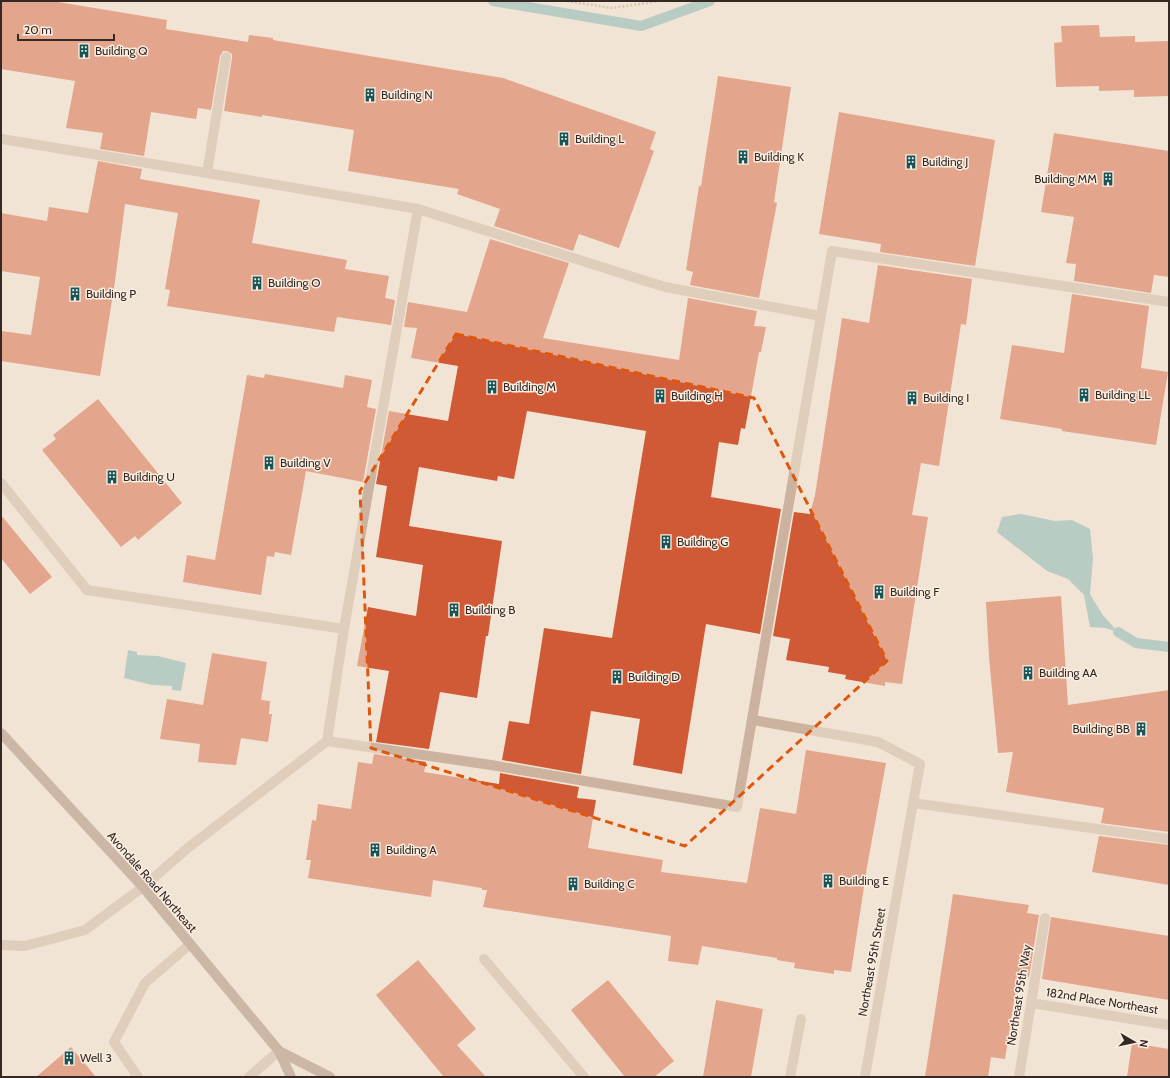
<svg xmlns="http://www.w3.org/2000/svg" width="1170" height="1078" viewBox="0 0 1170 1078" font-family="Cabin,sans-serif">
<rect width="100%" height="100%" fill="#f2e4d4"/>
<!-- water -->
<path fill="#71afb1" d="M1021,514L1055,521L1072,520L1090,529L1093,559L1090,594L1102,614L1118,632L1105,628L1090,627L1084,595L1068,579L1047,571L997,532L1002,517Z
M128,650L137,652V655L158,656L186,663L181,691L172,690V686L152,685L124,678Z"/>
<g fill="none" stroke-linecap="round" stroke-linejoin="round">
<!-- stream -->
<path stroke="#71afb1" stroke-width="10" d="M493,1L641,26L710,1
M1118,632L1136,643L1169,647"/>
</g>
<!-- building -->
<path fill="#d05a35" d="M1,1H52L167,20L166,29L248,42L249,35L273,38V40L503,78L656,132L650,149L654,151L619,248L579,234L573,251L494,226L500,209L457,194L459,189L348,171L354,130L262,115V117L224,111L232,58V54L227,51H223L220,56L211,110L198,108L196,119L151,112L144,156L100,149L103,133L66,128L75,81L1,69Z
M1099,25L1100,37L1135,36V42L1169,41V96L1134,97V90L1099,91V86L1056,87L1054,43L1062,42L1061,26Z
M718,76L791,87L774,202L777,203L759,298L690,285L693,272L686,270L699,186H701Z
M839,112L995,140L975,266L880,252L881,244L819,234Z
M1054,133L1169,151V277L1154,275L1151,293L1074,281L1076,264L1066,263L1074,217L1041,212Z
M98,161L142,169L140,179L260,200L252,243L347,260L345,269L389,276L385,298L395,300L391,325L337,317L334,332L167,306L170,290L165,289L178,213L125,204L115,281L100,376L1,361V331L31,335L40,277L1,271V213L47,221L49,207L88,213Z
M490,239L569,263L543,338L679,360L688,298L757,311L754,326L766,327L761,352H759L745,429L741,428L738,445L719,442L711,497L781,509L760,634L706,624L682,774L633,765L640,719L591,711L581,774L502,760L509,721L529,724L544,628L612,638L646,431L527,411L514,479L498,476L497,481L419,467L409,526L502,541L488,636H486L477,698L440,692L429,749L376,742L389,671L357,666L368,607L416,616L423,565L376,557L387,486L376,484L389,411L448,421L458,366L411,358L417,328L404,327L408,302L467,312Z
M878,265L972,279L966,325L961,324L939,466L921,463L912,515L928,517L902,684L885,682V686L845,679L846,675L828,672L829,667L786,660L790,639L773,636L794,512L810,514L815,495L842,318L869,323Z
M1072,294L1149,306L1141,368L1168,372L1156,445L1062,431V429L1000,419L1012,345L1064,353Z
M265,374L343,388L345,375L372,380L367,407L376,409L363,482L306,471L291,555L275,552L274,557L267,556L261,595L183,582L187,555L215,560L247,375L264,378Z
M98,399L182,503L138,540L135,536L121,547L42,450L56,439L53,435Z
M1,515L52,577L30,594L1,558Z
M1061,596L1068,705L1169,690V832L1101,823L1104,808L1006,792L1013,752L998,753L989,657L986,602Z
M212,653L267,662L261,700L270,701L269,714H272L268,742L241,738L236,765L198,762L200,744L160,739L167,699L203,705Z
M806,750L886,763L867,867L851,972L834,970V974L794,968L795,963L777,960V958L702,946L698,965L668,961L671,936L483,907L487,890H482V888L433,880L431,897L308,878L311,860H306L312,820L316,821L318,804L351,809L358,762L372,764L374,754L426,762L424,772L499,784L500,773L579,787L577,798L596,800L588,848L663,860L661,872L747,883L760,808L796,814Z
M1099,836L1169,845V885L1092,872Z
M953,894L1029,905L1027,913L1039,915L1029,977L1018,976L1005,1059L991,1057L988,1077H925Z
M1051,917L1169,936V1000L1042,979Z
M418,960L476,1029L457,1045L486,1077H444L376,995Z
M608,980L674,1061L654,1077H625L571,1010Z
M716,1000L763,1009L751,1077H703Z
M1132,1043L1169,1049V1077H1127Z
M71,1047L96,1077H36Z"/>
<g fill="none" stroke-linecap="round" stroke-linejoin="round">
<!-- path -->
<path stroke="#b79d8a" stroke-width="2.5" stroke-dasharray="2 2" stroke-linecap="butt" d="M567,1L612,8L660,1"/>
<!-- service -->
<path stroke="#cbb3a0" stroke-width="10" d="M226,57L207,173L418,209
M2,139L207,173
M1,483L87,590L344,629L327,741L491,765L737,807L832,251L1169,302
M344,629L418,209L665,287L821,316
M753,720L878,742L920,764L913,803L1169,839
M484,959L584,1077
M138,1077L114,1042L145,983L189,945
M249,1077L279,1051
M790,1077L801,1019"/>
<!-- minor -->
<path stroke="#cbb3a0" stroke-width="10" d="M1,945L25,946L85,930L143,887L189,847L327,741
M1031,1003L1169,1025
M865,1077L913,803
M1019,1077L1045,918"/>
<!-- secondary -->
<path stroke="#9e8271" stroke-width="10" d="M1,733L143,887L279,1051L291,1077
M279,1051L330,1077"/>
</g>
<!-- marked area -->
<path d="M0 0H1170V1078H0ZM456,334L754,398L887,661L685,846L371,748L360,491Z" fill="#f2e4d4" fill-opacity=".55" fill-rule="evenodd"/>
<path fill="none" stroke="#df570d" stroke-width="3" stroke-dasharray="8 5" stroke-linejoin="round" d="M456,334L754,398L887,661L685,846L371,748L360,491Z"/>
<!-- icons -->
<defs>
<g id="building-bare" transform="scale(1.08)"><path d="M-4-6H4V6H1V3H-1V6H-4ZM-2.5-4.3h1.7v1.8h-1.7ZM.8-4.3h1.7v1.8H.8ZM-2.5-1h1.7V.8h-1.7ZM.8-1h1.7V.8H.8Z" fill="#175458" stroke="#faeee1" stroke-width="2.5" paint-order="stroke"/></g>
</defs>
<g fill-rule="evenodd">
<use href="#building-bare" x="84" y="51"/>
<use href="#building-bare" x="370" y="95"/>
<use href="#building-bare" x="564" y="139"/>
<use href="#building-bare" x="743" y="157"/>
<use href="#building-bare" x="911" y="162"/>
<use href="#building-bare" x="1108" y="179"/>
<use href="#building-bare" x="257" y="283"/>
<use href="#building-bare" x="75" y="294"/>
<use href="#building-bare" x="492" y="387"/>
<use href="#building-bare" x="1084" y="395"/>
<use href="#building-bare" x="660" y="396"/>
<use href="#building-bare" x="912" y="398"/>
<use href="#building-bare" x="269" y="463"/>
<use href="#building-bare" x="112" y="477"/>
<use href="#building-bare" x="666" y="542"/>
<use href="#building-bare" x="879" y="592"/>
<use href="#building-bare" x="454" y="610"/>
<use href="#building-bare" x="1028" y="673"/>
<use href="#building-bare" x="617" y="677"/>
<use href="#building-bare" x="1141" y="729"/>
<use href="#building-bare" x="375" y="850"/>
<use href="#building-bare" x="828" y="881"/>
<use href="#building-bare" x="573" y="884"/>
<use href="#building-bare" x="69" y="1058"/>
</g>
<g text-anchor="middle" stroke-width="3" stroke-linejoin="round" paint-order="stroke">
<!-- poi labels -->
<g font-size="12" fill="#342924" stroke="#faeee1" text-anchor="start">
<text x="95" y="55">Building Q</text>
<text x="381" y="99">Building N</text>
<text x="575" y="143">Building L</text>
<text x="754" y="161">Building K</text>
<text x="922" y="166">Building J</text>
<text x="1097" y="183" text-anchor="end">Building MM</text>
<text x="268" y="287">Building O</text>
<text x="86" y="298">Building P</text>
<text x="503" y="391">Building M</text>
<text x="1095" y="399">Building LL</text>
<text x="671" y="400">Building H</text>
<text x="923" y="402">Building I</text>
<text x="280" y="467">Building V</text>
<text x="123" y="481">Building U</text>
<text x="677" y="546">Building G</text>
<text x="890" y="596">Building F</text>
<text x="465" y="614">Building B</text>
<text x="1039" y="677">Building AA</text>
<text x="628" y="681">Building D</text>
<text x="1130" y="733" text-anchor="end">Building BB</text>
<text x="386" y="854">Building A</text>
<text x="839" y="885">Building E</text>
<text x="584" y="888">Building C</text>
<text x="80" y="1062">Well 3</text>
</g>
<!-- street labels -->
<g font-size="12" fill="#342924" stroke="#faeee1">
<text transform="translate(152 882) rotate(49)" y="4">Avondale Road Northeast</text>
<text transform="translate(872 962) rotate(-80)" y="4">Northeast 95th Street</text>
<text transform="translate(1019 995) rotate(-81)" y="4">Northeast 95th Way</text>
<text transform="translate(1102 1001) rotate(9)" y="4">182nd Place Northeast</text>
</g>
</g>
<!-- border -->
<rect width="1170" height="1078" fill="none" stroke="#342924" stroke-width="4"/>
<!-- north arrow -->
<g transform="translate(1134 1042) rotate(99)" stroke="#faeee1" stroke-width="3" paint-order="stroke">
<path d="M0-3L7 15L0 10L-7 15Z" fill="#342924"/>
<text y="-6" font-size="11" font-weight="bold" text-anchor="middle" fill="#342924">N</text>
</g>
<!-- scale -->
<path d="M18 34v6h96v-6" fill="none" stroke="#342924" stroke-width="2"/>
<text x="24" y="34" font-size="12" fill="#342924" stroke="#faeee1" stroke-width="3" paint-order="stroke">20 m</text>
</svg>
